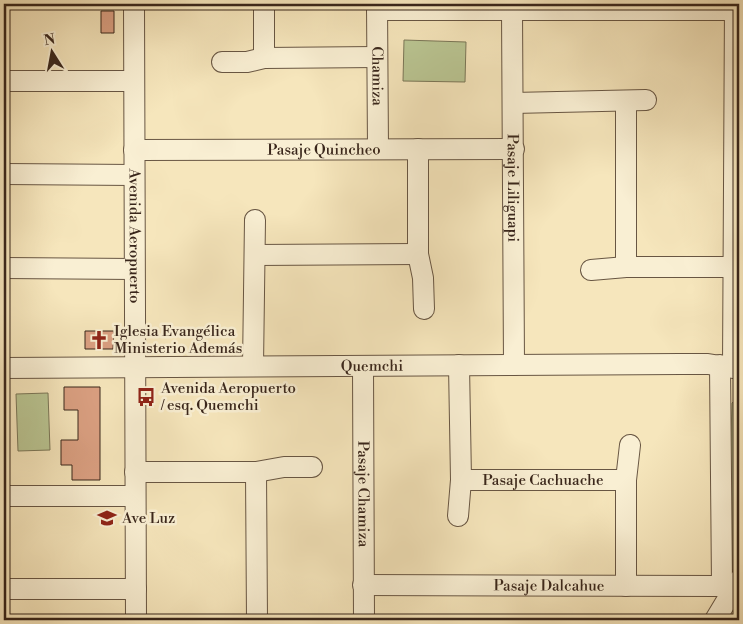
<svg xmlns="http://www.w3.org/2000/svg" width="743" height="624" viewBox="0 0 743 624" font-family="'Libre Bodoni',serif">
<rect width="100%" height="100%" fill="#f6e6bc"/>
<filter id="stains"><feTurbulence type="fractalNoise" baseFrequency=".004" numOctaves="4"/><feColorMatrix values="0 0 0 0 .2 0 0 0 0 .09 0 0 0 0 .02 0 0 0 .5 -.17"/></filter>
<radialGradient id="worn" r=".72"><stop offset=".6" stop-color="#630" stop-opacity="0"/><stop offset="1" stop-color="#630" stop-opacity=".3"/></radialGradient>
<!-- green -->
<path fill="#bac693" stroke="#7a7657" d="M404,40L466,42L465,82L403,81Z
M48,393L50,450L18,451L16,394Z
M739,397V559L733,570L727,568L732,403Z"/>
<!-- building -->
<path fill="#dba082" stroke="#39261b" d="M101,11H114V33H101Z
M85,331H114L113,349H85Z
M64,387H100V480H72V465H61V440H78V410H64Z"/>
<g fill="none" stroke-linecap="round" stroke-linejoin="round">
<!-- minor casing -->
<g stroke="#685643" stroke-width="22">
<g id="minor">
<path id="s1" d="M134,4L136,620"/>
<path d="M264,4V58"/>
<path id="s2" d="M377,4L378,149"/>
<path d="M377,10H739"/>
<path id="s3" d="M512,10L514,365"/>
<path d="M222,62H247L264,58L377,57"/>
<path d="M4,81H134"/>
<path d="M513,103L646,100"/>
<path d="M418,149V254L423,278L424,309"/>
<path id="s4" d="M134,150L514,149"/>
<path d="M4,174L134,175"/>
<path d="M255,255L418,254"/>
<path d="M626,267V102"/>
<path d="M4,268L134,269"/>
<path d="M591,270L626,267H739"/>
<path d="M720,365L722,586"/>
<path d="M253,366L255,220"/>
<path id="s5" d="M363,366L364,620"/>
<path d="M733,367L735,4"/>
<path id="s6" d="M4,368L681,364H708L739,369"/>
<path d="M135,472H256L284,467H312"/>
<path d="M256,472L257,620"/>
<path id="s7" d="M461,480H626"/>
<path d="M4,496H135"/>
<path d="M458,516L461,480L459,365"/>
<path id="s8" d="M363,585L722,586L733,591"/>
<path d="M626,586V480L630,445"/>
<path d="M4,589H136"/>
<path d="M715,620L739,580"/>
</g>
</g>
<!-- minor -->
<use href="#minor" stroke="#f9efd3" stroke-width="20"/>
</g>
<!-- icons -->
<defs>
<g id="church-bare" transform="scale(1.5)"><path d="M-1.2-6h2.4v3.5h3.3v2.4h-3.3V6h-2.4V-.1h-3.3v-2.4h3.3Z" fill="#8f2418" stroke="#f9efd3" stroke-width="2.5" paint-order="stroke"/></g>
<g id="bus-bare" transform="scale(1.5)"><path d="M-5-6H5V4H4V6H2V4H-2V6H-4V4H-5ZM-3.5-4V0h7V-4ZM-3.5 1.2v1.5H-2V1.2ZM2 1.2v1.5H3.5V1.2Z" fill="#8f2418" stroke="#f9efd3" stroke-width="2.5" paint-order="stroke"/></g>
<g id="school-bare" transform="scale(1.5)"><path d="M0-5L7-2L0 1L-7-2ZM-4 1L0 2.5L4 1V4Q0 6-4 4Z" fill="#8f2418" stroke="#f9efd3" stroke-width="2.5" paint-order="stroke"/></g>
</defs>
<g fill-rule="evenodd">
<use href="#church-bare" x="99" y="340"/>
<use href="#bus-bare" x="146" y="397"/>
<use href="#school-bare" x="107" y="518"/>
</g>
<g text-anchor="middle" stroke-width="5" stroke-linejoin="round" paint-order="stroke">
<!-- street labels -->
<g font-size="15" fill="#39261b" stroke="#f9efd3">
<text dy="5" stroke="none"><textPath href="#s2" startOffset="72">Chamiza</textPath></text>
<text dy="5" stroke="none"><textPath href="#s4" startOffset="190">Pasaje Quincheo</textPath></text>
<text dy="5" stroke="none"><textPath href="#s3" startOffset="178">Pasaje Liliguapi</textPath></text>
<text dy="5" stroke="none"><textPath href="#s1" startOffset="232">Avenida Aeropuerto</textPath></text>
<text dy="5" stroke="none"><textPath href="#s6" startOffset="368">Quemchi</textPath></text>
<text dy="5" stroke="none"><textPath href="#s7" startOffset="82">Pasaje Cachuache</textPath></text>
<text dy="5" stroke="none"><textPath href="#s5" startOffset="128">Pasaje Chamiza</textPath></text>
<text dy="5" stroke="none"><textPath href="#s8" startOffset="186">Pasaje Dalcahue</textPath></text>
</g>
<!-- poi labels -->
<g font-size="15" fill="#39261b" stroke="#f9efd3" text-anchor="start">
<text x="114" y="336">Iglesia Evangélica<tspan x="114" dy="17">Ministerio Además</tspan></text>
<text x="161" y="393">Avenida Aeropuerto<tspan x="161" dy="17">/ esq. Quemchi</tspan></text>
<text x="122" y="523">Ave Luz</text>
</g>
</g>
<!-- margin -->
<rect width="743" height="624" fill="none" stroke="#f6e6bc" stroke-width="20"/>
<rect x="5" y="5" width="733" height="614" fill="none" stroke="#39261b" stroke-width="2.5"/>
<rect x="10" y="10" width="723" height="604" fill="none" stroke="#39261b"/>
<!-- north arrow -->
<g transform="translate(52 52) rotate(349)" stroke="#f9efd3" stroke-width="4" paint-order="stroke">
<path d="M0-4L9 19L0 12L-9 19Z" fill="#39261b"/>
<text y="-8" font-size="14" font-weight="bold" text-anchor="middle" fill="#39261b">N</text>
</g>
<rect width="100%" height="100%" filter="url(#stains)"/>
<rect width="100%" height="100%" fill="url(#worn)"/>
</svg>
